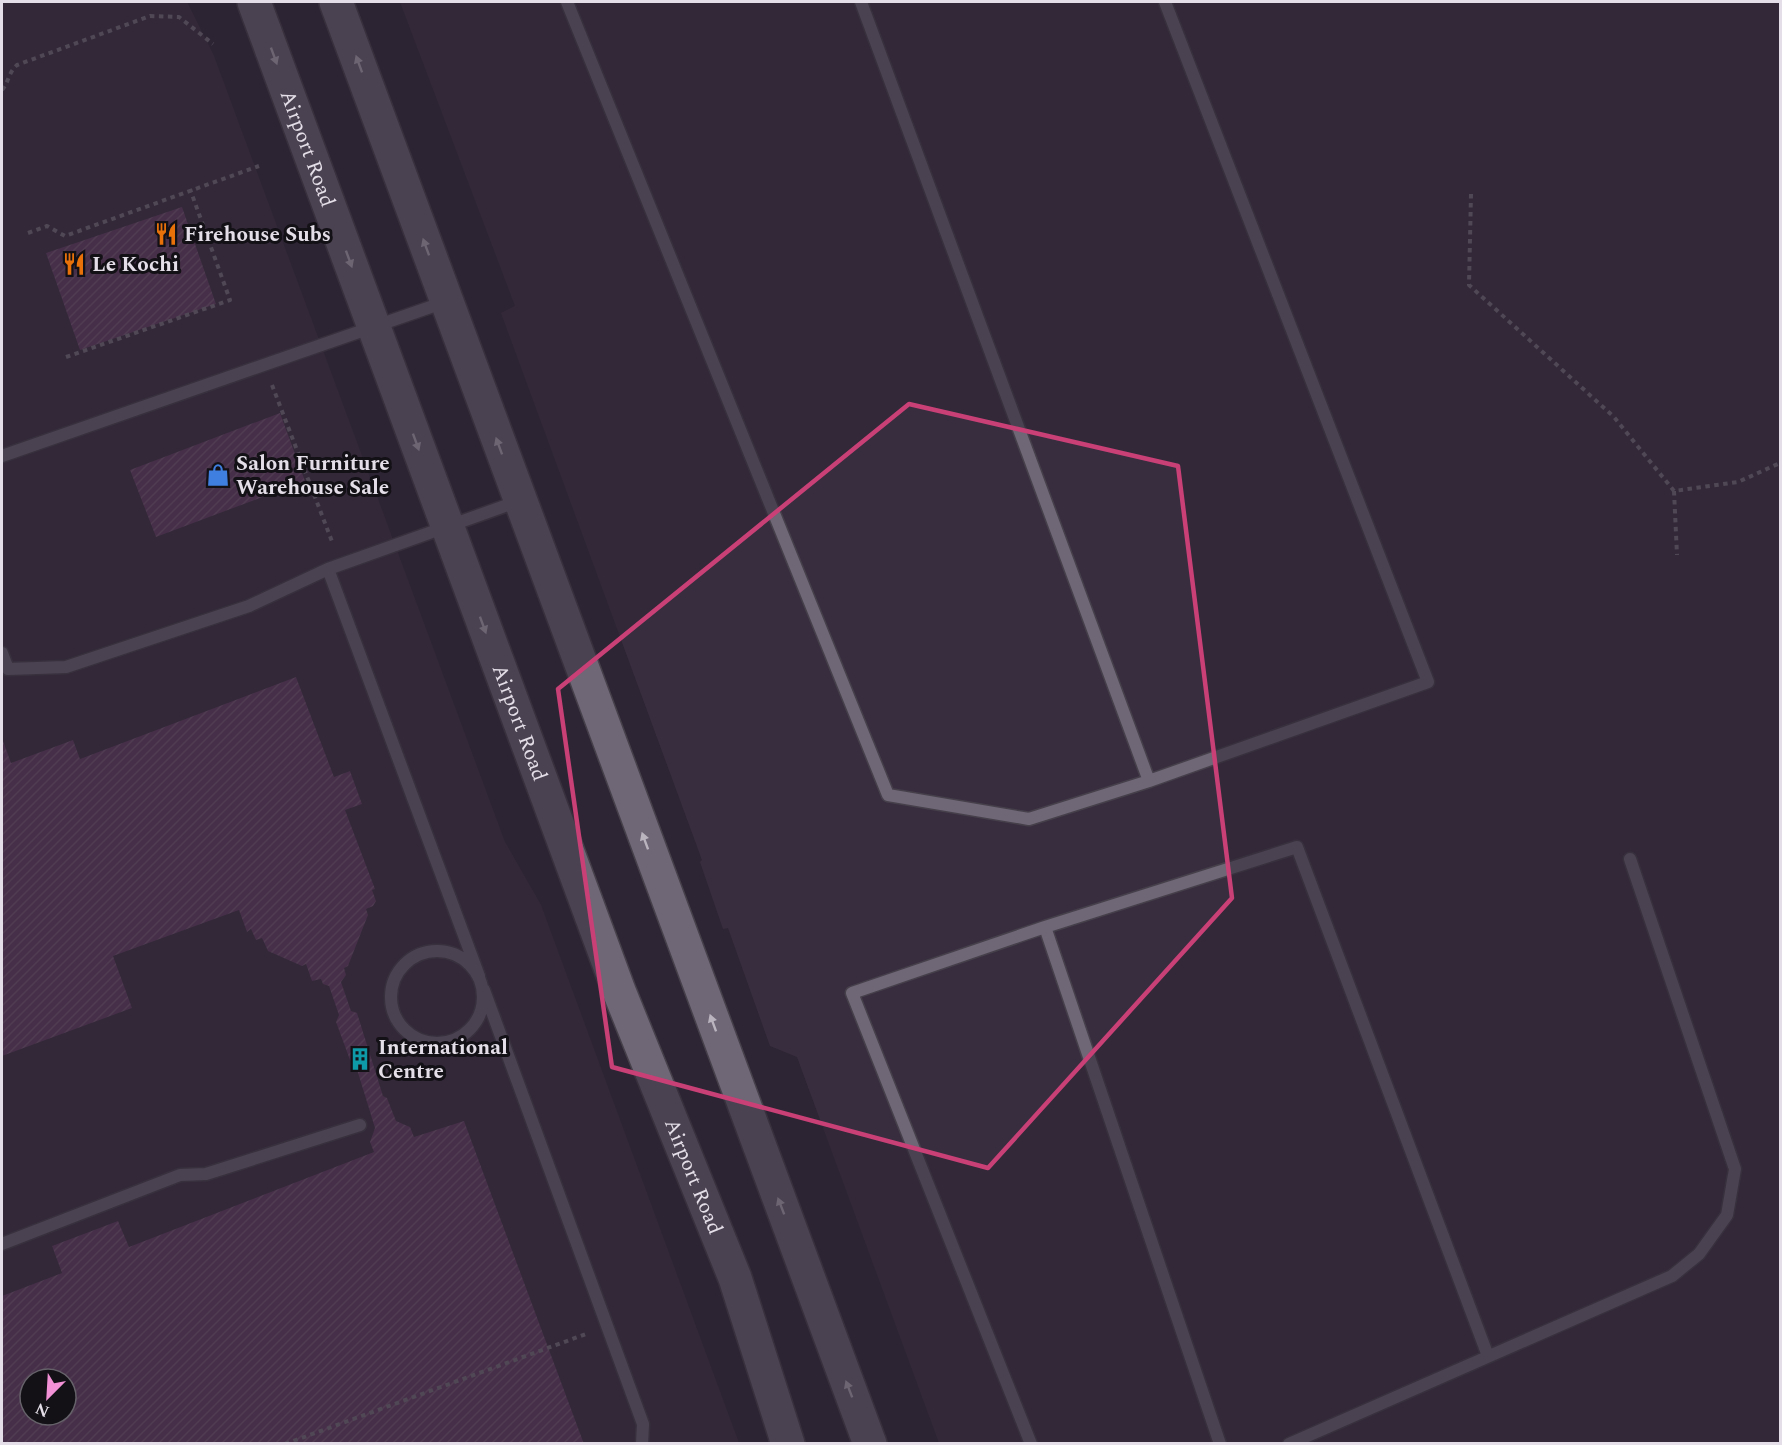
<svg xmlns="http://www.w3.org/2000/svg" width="1782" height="1445" viewBox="0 0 1782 1445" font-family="Spectral,serif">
<defs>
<pattern id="building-hatch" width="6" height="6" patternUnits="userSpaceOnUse" patternTransform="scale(1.5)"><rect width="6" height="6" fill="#643d63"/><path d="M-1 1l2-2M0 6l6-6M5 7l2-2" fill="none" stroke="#7a5979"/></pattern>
</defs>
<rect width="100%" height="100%" fill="#2d2533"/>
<!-- built -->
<path fill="#382d3f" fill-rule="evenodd" d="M2,2H187L214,56L505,842L541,905L739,1443L2,1444ZM30,1379H66V1415H30Z
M400,2H1780V1443H939L797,1057L770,1046L728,928L723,929L700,862L702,860L501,313L515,306Z"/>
<!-- building -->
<path fill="url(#building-hatch)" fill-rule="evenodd" d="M182,207L216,304L80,350L46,253Z
M280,413L305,481L156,537L130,470Z
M296,677L334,777L350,771L362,804L345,810L375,889L372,890L376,901L373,906L366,909L368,915L348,966L344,968L346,975L341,982L351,1011L357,1013L383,1096L387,1098L396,1121L410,1127L414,1137L464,1121L584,1444H2V1296L62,1273L52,1246L118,1221L129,1247L374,1152L370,1142L375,1128L355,1063L350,1060L336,1022L339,1015L329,986L323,984L321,979L312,981L306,964L302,966L268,951L262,938L256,940L251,929L247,932L239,910L113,956L132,1008L2,1056V738L11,763L73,740L80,759ZM30,1379H66V1415H30Z"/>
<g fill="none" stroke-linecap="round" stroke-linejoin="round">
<!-- service casing -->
<g stroke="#46404b" stroke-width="15">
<path id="service" d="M567,2L888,795L1029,819L1149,781
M861,2L1149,781L1428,682L1165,2
M2,456L445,302
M328,569L519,501
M2,653L8,669L66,667L249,606L328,569L479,976
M391 997a46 46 0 1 1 92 0a46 46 0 1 1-92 0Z
M484,990L643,1424L642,1444
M2,1244L180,1175L206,1174L360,1125
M1031,1444L852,993L1045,927
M1220,1444L1045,927L1297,847L1488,1356
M1289,1444L1672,1276L1699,1254L1727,1215L1735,1169L1630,859"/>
</g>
<!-- secondary casing -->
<g stroke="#46404b" stroke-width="36">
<g id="secondary">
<path id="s1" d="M254,2L619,991L735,1278L788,1444"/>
<path d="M336,2L870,1444"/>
</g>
</g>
<!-- path -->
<path stroke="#7a737f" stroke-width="4" stroke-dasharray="4.5 4.5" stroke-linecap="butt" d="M2,90C9,82 8,73 17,65L150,16L179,17L213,44
M1471,194L1469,285L1614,417L1674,491L1738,482L1780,463
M28,233L47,226L65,236L259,166
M66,357L230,300L190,189
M272,385L333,544
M1674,491L1677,555
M285,1444L586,1334"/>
<!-- service -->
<use href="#service" stroke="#6f6676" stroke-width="12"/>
<!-- secondary -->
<use href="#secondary" stroke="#6f6676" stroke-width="33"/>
</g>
<!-- one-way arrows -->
<defs><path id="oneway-solid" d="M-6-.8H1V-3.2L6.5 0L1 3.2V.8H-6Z" transform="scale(1.5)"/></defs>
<g fill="#bab4bf">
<use href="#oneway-solid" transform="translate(274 56) rotate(70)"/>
<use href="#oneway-solid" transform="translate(359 64) rotate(-110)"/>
<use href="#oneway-solid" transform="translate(426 247) rotate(-110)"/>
<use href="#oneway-solid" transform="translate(349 259) rotate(70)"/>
<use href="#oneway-solid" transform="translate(416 442) rotate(70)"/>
<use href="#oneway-solid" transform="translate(499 446) rotate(-110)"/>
<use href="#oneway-solid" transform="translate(483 625) rotate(70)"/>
<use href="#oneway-solid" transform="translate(645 841) rotate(-110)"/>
<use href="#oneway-solid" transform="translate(713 1023) rotate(-110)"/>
<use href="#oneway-solid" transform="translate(781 1206) rotate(-111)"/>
<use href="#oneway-solid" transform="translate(849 1389) rotate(-111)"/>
</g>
<!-- marked area -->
<path d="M0 0H1782V1445H0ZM909,404L1178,466L1232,898L988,1168L612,1067L558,689Z" fill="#2d2533" fill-opacity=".55" fill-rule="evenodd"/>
<path fill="none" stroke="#c94077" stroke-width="4.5" stroke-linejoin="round" d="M909,404L1178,466L1232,898L988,1168L612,1067L558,689Z"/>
<!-- icons -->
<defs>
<g id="restaurant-bare" transform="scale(1.8)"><path d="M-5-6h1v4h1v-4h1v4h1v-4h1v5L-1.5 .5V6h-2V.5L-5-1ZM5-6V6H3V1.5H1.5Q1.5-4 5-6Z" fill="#e8710a" stroke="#131016" stroke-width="2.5" paint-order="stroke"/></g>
<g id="shop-bare" transform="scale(1.8)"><path d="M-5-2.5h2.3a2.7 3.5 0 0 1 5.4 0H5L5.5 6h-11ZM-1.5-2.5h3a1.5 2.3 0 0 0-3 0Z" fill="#3f7fe0" stroke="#131016" stroke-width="2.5" paint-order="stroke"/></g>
<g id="building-bare" transform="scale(1.8)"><path d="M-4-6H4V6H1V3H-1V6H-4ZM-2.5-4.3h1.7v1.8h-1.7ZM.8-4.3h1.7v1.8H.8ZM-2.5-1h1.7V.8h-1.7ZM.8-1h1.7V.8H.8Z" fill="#0f9aa8" stroke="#131016" stroke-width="2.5" paint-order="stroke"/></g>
</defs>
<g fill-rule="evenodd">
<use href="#restaurant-bare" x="166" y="234"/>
<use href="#restaurant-bare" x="74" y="264"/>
<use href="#shop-bare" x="218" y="475"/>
<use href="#building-bare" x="360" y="1059"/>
</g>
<g text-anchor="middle" stroke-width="6" stroke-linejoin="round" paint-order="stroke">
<!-- street labels -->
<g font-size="21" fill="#e3dee7" stroke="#131016">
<text dy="7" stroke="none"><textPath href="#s1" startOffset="156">Airport Road</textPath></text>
<text dy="7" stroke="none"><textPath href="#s1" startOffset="768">Airport Road</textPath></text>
<text dy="7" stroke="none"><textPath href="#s1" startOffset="1254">Airport Road</textPath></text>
</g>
<!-- poi labels -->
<g font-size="21" font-weight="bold" fill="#e3dee7" stroke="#131016" text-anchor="start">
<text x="184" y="241">Firehouse Subs</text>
<text x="92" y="271">Le Kochi</text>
<text x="236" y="470">Salon Furniture<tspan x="236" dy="24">Warehouse Sale</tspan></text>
<text x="378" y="1054">International<tspan x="378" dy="24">Centre</tspan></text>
</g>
</g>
<!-- border -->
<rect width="1782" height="1445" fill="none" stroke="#e3dee7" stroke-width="6"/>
<!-- north arrow -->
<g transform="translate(48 1397) rotate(204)"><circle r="28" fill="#131016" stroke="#66626a" stroke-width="1.5"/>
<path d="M0-4.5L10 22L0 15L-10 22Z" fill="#f391d6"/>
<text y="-9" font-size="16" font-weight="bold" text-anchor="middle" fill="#e3dee7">N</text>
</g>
</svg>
